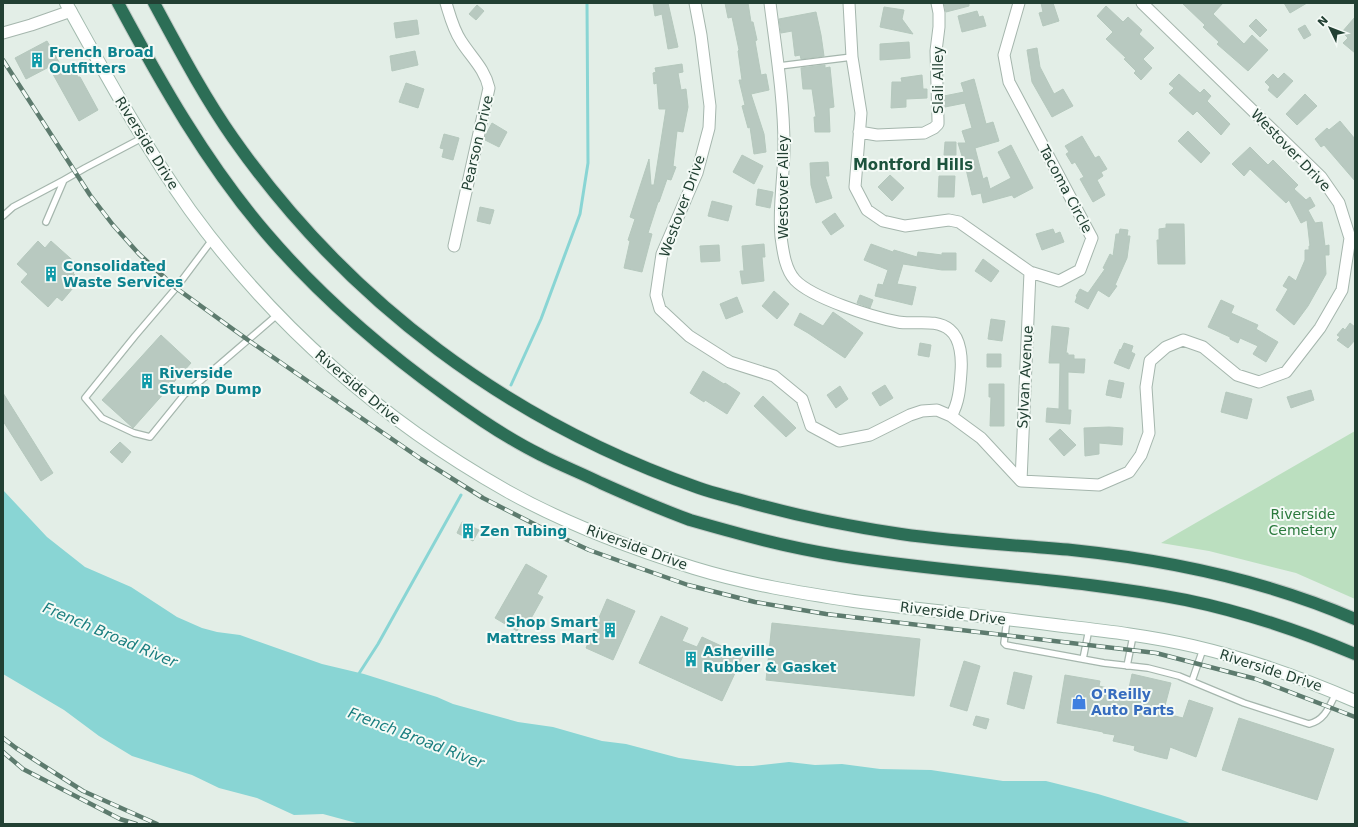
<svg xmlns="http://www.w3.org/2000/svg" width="1358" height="827" viewBox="0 0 1358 827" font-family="'DejaVu Sans',sans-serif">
<rect width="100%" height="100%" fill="#e3eee7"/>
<!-- green -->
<path fill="#bbdfbf" d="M1355,431V599L1296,573L1209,551L1161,543Z"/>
<!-- water -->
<path fill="#89d5d4" d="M3,490L47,537L85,567L131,587L177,617L202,628L217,632L240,635L322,664L364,674L437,697L453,704L518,722L553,727L602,741L626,744L679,758L737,766H753L789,762L815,765L842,764L880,769L931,770L1003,781H1046L1098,794L1180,819L1192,824H360L323,814L294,815L257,798L219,788L192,775L132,756L99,736L64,710L3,674Z"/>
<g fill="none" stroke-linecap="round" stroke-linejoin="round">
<!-- stream -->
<path stroke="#89d5d4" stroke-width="3" d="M511,385L541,319L580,214L588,163L587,3
M358,675L378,644L461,495"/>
</g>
<!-- building -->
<path fill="#b8c9c0" stroke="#b5c8bd" d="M653,3H668L678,47L668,49L662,14L655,16Z
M725,3H748L751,22H753L757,40L755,41L761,75L766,74L769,90L751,94L764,134L766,152L754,154L750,127L748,128L742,106L745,105L739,80H742L738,51L739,50L732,17L728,18Z
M944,3H969V6L946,12Z
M1041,3H1053L1059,21L1043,26L1039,13L1043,12Z
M1182,3H1223L1213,14L1244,44L1252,35L1268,50L1248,71L1217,44L1219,42L1203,27L1205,25Z
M1284,3H1307L1290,13Z
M477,5L484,11L476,20L469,14Z
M1106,6L1123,22L1128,17L1142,30L1139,34L1154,48L1143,59L1152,68L1141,80L1134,73L1136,71L1124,59L1126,58L1106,39L1113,32L1097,16Z
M884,7L904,10L902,19L913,34L880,27Z
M977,11L979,17L983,16L986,26L962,32L958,16Z
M816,12L821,35L824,56L801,59L800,55L795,56L792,31L781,33L779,19Z
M1355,17V53L1343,43L1348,38L1342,32Z
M1256,19L1267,30L1260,37L1249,26Z
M417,20L419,34L396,38L394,23Z
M1305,25L1311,35L1304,39L1298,29Z
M47,41L63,69L71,64L78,77H80L98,110L79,121L49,67L26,79L15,58Z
M909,42L910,58L880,60V44Z
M1037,48L1040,67L1054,94L1063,89L1073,106L1052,117L1032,82L1027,50Z
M415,51L418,65L392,71L390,56Z
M682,64L683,72L678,73L681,90L686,89L688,107L683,132L677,131L673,166L676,167L671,180L667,179L659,202H658L648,233L652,234L642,272L624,268L630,241L628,240L635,219L630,217L649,159L651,185H654L666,109H659L657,83L654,84L653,73L656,72L655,68Z
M825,65V68L830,67L834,107L829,108L830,132H815L814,117H816L812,89H803L801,68Z
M1284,73L1293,81L1277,98L1268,90L1270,87L1265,82L1273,74L1278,79Z
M1179,74L1200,93L1204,89L1211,96L1207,101L1230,124L1221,135L1197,111L1193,115L1169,93L1174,88L1169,84Z
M922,75L923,89H927V98L906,99V107L891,108L892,82H902L901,78Z
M974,79L986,124L993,122L999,141L975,148L983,179L987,177L990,189L1011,178L998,152L1011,145L1033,188L1014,198L1012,195L983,203L981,193L972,195L963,156H962L958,143H966L962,131L972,128L965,103L945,107L944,96L964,92L961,83Z
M406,83L424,89L418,108L399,102Z
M1305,94L1317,106L1297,125L1286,114Z
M1340,121L1355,139V181L1324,145L1321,147L1315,139L1327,128L1329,130Z
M492,123L507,132L499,147L485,140L486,134Z
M1188,131L1210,153L1201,163L1178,141Z
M444,134L459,138L453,160L442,157L444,149L440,148Z
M1082,136L1095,158L1099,156L1107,169L1101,172L1103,176L1097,180L1105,195L1093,202L1080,179L1084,177L1075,162L1072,164L1066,154L1069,152L1065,146Z
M945,142H956V155H944Z
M1250,147L1268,165L1273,160L1298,185L1294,189L1306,200L1310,197L1315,206L1308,210L1315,223L1322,222L1325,246L1329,245V255H1325L1326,274L1308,306L1294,325L1276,310L1288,289L1283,286L1289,276L1296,281L1305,260V250H1309V246H1310L1307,220L1301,223L1289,200L1286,203L1250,169L1244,176L1232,164Z
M742,155L763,166L754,184L733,172Z
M828,162L829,176H825L832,198L816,203L811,185L810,163Z
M890,175L904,188L892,201L878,187Z
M939,176H955L954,197H938Z
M758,189L773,192L770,208L756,205Z
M712,201L732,206L728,221L708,216Z
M480,207L494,210L490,224L477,221Z
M835,213L844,226L831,235L822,222Z
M1166,224H1184L1185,264H1158L1157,240H1159V229L1166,228Z
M1053,229L1055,234L1060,232L1064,242L1042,250L1036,234Z
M1120,229L1128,230L1127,236H1130L1127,258L1115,285L1117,286L1109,297L1098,290L1088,309L1075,302L1077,297L1076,296L1080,289L1088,293L1105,269L1103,268L1110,254L1113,256L1116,234H1119Z
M38,241L45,248L51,241L79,266L73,273L75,275L68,283L73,288L62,301L57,297L48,307L21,282L28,274L17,264Z
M764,244L765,257H762L764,281L742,284L740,271H744L742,246Z
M871,244L893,252L894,250L917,257L918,252L942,255V253H956V270H942L903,264L897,284L916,287L912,305L875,296L878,284L883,285L888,270L864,260Z
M719,245L720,261L701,262L700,246Z
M983,259L999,271L991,282L975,271Z
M774,291L789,304L777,319L762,306Z
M860,295L873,300L870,308L857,303Z
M737,297L743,312L726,319L720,304Z
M1221,300L1234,306L1231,313L1258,325L1256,329L1278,342L1266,362L1253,354L1258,346L1240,338L1238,343L1230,339V337L1208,327Z
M833,312L863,333L845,358L808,333L794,325L800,313L823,326Z
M991,319L1005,321L1002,341L988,339Z
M1350,323L1355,327V340L1348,348L1337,340L1340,337L1337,335L1343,328L1345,330Z
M1052,326L1069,328L1066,353H1068V355H1074V359H1085L1084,373L1068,372V410H1071L1070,424L1046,422L1047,408L1059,409L1060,363H1049Z
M161,335L191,363L133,428L102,400Z
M920,343L931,345L929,357L918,355Z
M1124,343L1133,346L1131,352L1135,354L1129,369L1114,363L1120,349L1121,350Z
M987,354H1001V367H987Z
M703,371L724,384L725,383L740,393L727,414L705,400L704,402L690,393Z
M1109,380L1124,383L1121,398L1106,395Z
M989,384H1004V426H990L991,397H989Z
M885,385L893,398L880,406L872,393Z
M840,386L848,399L836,408L827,395Z
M1311,390L1314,400L1291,408L1287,397Z
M1226,392L1252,399L1247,419L1221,412Z
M3,393L53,473L41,481L3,421Z
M763,396L796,428L786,437L754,406Z
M1109,427L1123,428L1122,445L1099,443V454L1085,456L1084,428Z
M1060,429L1076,445L1064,456L1049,439Z
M120,442L131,452L122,463L110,452Z
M462,522L479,530L473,541L457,533Z
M526,564L547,576L537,594L543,597L529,622L524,619L517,631L495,618Z
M607,599L635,611L613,660L586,648Z
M661,616L688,628L682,641L697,647L702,637L743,656L722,701L639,663Z
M772,623L920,639L914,696L766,680Z
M964,661L980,666L967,711L950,706Z
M1014,672L1032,676L1024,709L1007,704Z
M1132,674L1171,683L1163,713L1183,718L1189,700L1213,708L1196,757L1170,747L1167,759L1139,752L1134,750L1135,746L1113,741L1115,735L1103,733V732L1057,723L1065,675L1100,681L1099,686L1128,693Z
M976,716L989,719L986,729L973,725Z
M1239,718L1334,749L1317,800L1222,770Z"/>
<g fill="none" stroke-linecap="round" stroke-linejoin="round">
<!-- lane casing -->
<g stroke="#a5b6ad" stroke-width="8">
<path id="lane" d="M779,66L852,57
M3,216L13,207L64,180
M46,222L64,180L85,168L142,138
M212,240L176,288L135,336L85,398L102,418L134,433L150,437L184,395L277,315
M1007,619L1004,643L1006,645L1104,663L1148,668L1179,676L1244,703L1309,724C1325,720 1329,707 1336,693
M1083,659L1089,629
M1127,666L1133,636
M1192,681L1203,649"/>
</g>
<!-- street casing -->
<g stroke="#a5b6ad" stroke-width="13">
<path id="street" d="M446,3C450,16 453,29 461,41C471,57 485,69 489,88L454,246
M695,3L701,35L710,106L709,128L697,173L662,254L656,295L660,309L689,336L730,362L774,376L802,399L811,426L839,441L870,435L910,415L922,411L937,410L951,416L981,438L1021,481L1099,485L1129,472L1141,455L1149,433L1146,387L1150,361L1166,347L1183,340L1203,347L1237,375L1259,382L1286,372L1320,328L1342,290L1350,238L1339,203L1321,177L1142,3
M770,3C776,51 784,99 784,147C784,177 778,208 781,237C783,251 785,269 795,280C812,298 872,317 898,322C914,325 936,318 950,330C961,339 962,359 961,372C960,387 959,403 951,416
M849,3L852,57L861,113L855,187L867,210L883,221L905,226L949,220L959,222L1030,272L1059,281L1080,270L1092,238L1009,82L1004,55L1019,3
M3,33L31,25L71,11
M859,132L877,135L924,133L934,128L938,124V120L936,51L939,27V13L937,3
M1021,481L1030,272"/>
</g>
<!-- secondary casing -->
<g stroke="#a1baad" stroke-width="14">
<path id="secondary" d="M66,3C105,73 143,144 190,210C274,326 383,421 507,491C566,524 630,548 694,568C746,584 801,593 854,601C923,610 993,617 1063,626C1106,631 1150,636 1193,646C1249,659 1302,678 1355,701"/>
</g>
<!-- highway casing -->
<g stroke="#c1cac6" stroke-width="14">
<path id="highway" d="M118,3C161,83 206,163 266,233C319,295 380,348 447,396C476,417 508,439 541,455C560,465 581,473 601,483C630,496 660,509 690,520C704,524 718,528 733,532C768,542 804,550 841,556C955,574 1072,578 1186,600C1244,612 1300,631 1355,654
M154,3C179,49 203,95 233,138C349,303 510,422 699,488C713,493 727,496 741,500C793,515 847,526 901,534C957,542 1015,545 1072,550C1168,560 1265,580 1355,619"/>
</g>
<!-- lane -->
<use href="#lane" stroke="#fff" stroke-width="5.5"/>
<!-- street -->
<use href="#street" stroke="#fff" stroke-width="11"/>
<!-- secondary -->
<use href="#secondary" stroke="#fff" stroke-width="12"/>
<!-- highway -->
<use href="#highway" stroke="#2c6e56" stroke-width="12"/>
<!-- rail casing -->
<g stroke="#5d7b6e" stroke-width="4.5">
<path id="rail" d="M3,60L90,195L113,225L139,254L176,288L248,340L421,459L483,498L546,530L589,550L628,564L688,585L755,602L826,614L1156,653L1256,679L1355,717
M3,738L16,748L83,791L157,824
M3,752L23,769L120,819L136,824"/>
</g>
<!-- rail -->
<use href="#rail" stroke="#f4faf6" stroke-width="3" stroke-dasharray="9" stroke-linecap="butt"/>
</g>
<!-- icons -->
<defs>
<g id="building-bare" transform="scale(1.2)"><path d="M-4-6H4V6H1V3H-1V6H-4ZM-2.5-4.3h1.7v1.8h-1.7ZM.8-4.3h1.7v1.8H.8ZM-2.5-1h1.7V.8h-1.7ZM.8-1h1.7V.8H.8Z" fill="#0f9aa8" stroke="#f4faf6" stroke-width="2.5" paint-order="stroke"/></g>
<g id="shop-bare" transform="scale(1.2)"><path d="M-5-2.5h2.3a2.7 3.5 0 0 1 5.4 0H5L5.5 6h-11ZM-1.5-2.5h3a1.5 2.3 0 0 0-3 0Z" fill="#3f7fe0" stroke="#f4faf6" stroke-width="2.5" paint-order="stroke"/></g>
</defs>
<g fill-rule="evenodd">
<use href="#building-bare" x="37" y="60"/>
<use href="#building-bare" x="51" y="274"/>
<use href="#building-bare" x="147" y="381"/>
<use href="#building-bare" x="468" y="531"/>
<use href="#building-bare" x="610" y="630"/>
<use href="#building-bare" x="691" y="659"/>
<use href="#shop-bare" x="1079" y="702"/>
</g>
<g text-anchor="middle" stroke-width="4" stroke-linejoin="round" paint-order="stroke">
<!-- culture labels -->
<g font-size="14" font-weight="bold" fill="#0d838f" stroke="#f4faf6" text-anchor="start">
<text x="49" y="57">French Broad<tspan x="49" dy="16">Outfitters</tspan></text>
<text x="63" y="271">Consolidated<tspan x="63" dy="16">Waste Services</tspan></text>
<text x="159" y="378">Riverside<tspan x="159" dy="16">Stump Dump</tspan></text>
<text x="480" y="536">Zen Tubing</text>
<text x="598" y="627" text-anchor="end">Shop Smart<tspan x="598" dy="16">Mattress Mart</tspan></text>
<text x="703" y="656">Asheville<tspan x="703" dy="16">Rubber &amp; Gasket</tspan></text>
</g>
<!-- street labels -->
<g font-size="14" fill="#224033" stroke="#f4faf6">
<text transform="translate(938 80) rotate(-90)" y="5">Slali Alley</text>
<text transform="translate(147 143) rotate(58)" y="5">Riverside Drive</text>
<text transform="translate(477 143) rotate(-77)" y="5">Pearson Drive</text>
<text transform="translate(1291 150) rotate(46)" y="5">Westover Drive</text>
<text transform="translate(783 187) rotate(-90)" y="5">Westover Alley</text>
<text transform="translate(1066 189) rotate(62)" y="5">Tacoma Circle</text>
<text transform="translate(682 206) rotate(-70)" y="5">Westover Drive</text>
<text transform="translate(1025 377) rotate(-87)" y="5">Sylvan Avenue</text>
<text transform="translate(358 387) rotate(40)" y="5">Riverside Drive</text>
<text transform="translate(637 547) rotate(20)" y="5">Riverside Drive</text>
<text transform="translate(953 613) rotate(7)" y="5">Riverside Drive</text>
<text transform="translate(1271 670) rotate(18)" y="5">Riverside Drive</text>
</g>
<!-- park labels -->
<g font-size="14" fill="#2a793c" stroke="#f4faf6">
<text x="1303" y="519">Riverside<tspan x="1303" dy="16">Cemetery</tspan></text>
</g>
<!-- shop labels -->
<g font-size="14" font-weight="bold" fill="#366cbe" stroke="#f4faf6" text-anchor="start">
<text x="1091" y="699">O'Reilly<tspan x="1091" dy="16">Auto Parts</tspan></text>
</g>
<!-- neighbourhood labels -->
<g font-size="15" font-weight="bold" fill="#1d533d" stroke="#f4faf6">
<text x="913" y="170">Montford Hills</text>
</g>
<!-- water labels -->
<g font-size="15" font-style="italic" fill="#197e7f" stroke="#f4faf6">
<text transform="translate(110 635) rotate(23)" y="5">French Broad River</text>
<text transform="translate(416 738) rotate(21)" y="5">French Broad River</text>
</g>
</g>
<!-- border -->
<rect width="1358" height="827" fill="none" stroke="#224033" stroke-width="8"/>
<!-- north arrow -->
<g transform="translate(1330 28) rotate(313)" stroke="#f4faf6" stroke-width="3" paint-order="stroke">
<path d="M0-3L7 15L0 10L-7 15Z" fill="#224033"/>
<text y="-6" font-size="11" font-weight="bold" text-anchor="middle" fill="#224033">N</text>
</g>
</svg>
